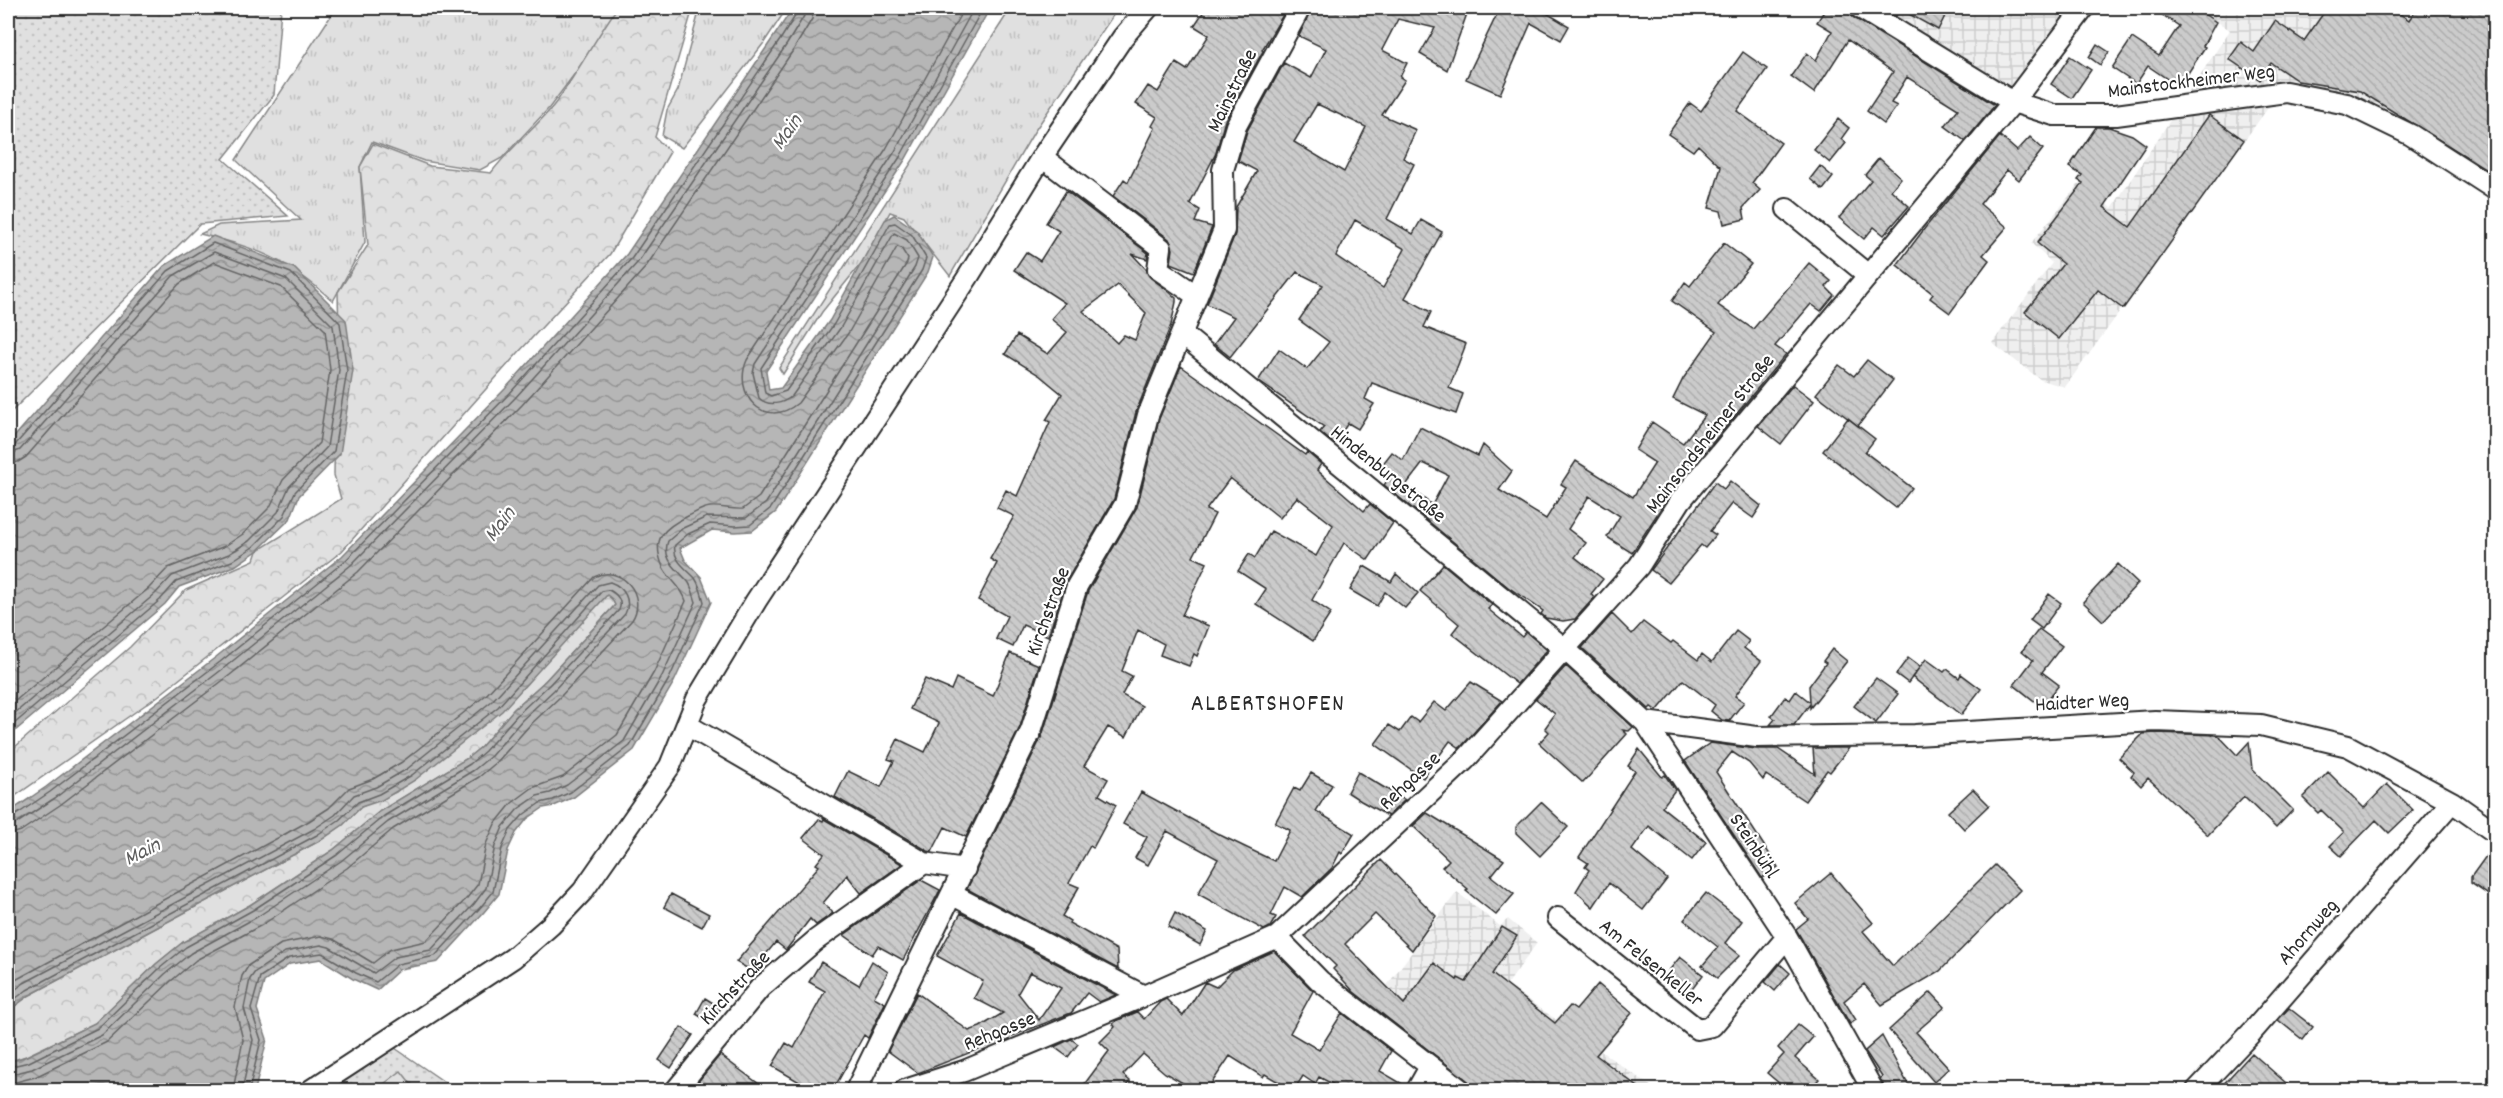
<svg xmlns="http://www.w3.org/2000/svg" width="2503" height="1098" viewBox="0 0 2503 1098" font-family="Dekko,sans-serif">
<defs>
<pattern id="industrial-grid" width="8" height="8" patternUnits="userSpaceOnUse" patternTransform="scale(1.5)"><rect width="8" height="8" fill="#efefef"/><path d="M0 4h8M4 0v8" fill="none" stroke="#cdcdcd"/></pattern>
<pattern id="grass-tufts" width="24" height="20" patternUnits="userSpaceOnUse" patternTransform="scale(1.5)"><rect width="24" height="20" fill="#e0e0e0"/><path d="M3 7l-1-3M5 7V3M7 7l1-3M15 17l-1-3M17 17v-4M19 17l1-3" fill="none" stroke="#c0c0c0"/></pattern>
<pattern id="forest-crowns" width="20" height="18" patternUnits="userSpaceOnUse" patternTransform="scale(1.5)"><rect width="20" height="18" fill="#e0e0e0"/><path d="M2 6a3 3 0 1 1 6 0M12 15a3 3 0 1 1 6 0" fill="none" stroke="#c0c0c0"/></pattern>
<pattern id="park-dots" width="8" height="8" patternUnits="userSpaceOnUse" patternTransform="scale(1.5)"><rect width="8" height="8" fill="#e0e0e0"/><path d="M2 2h.1M6 6h.1" fill="none" stroke="#c0c0c0" stroke-width="1.8" stroke-linecap="round"/></pattern>
<pattern id="water-waves" width="16" height="10" patternUnits="userSpaceOnUse" patternTransform="scale(1.5)"><rect width="16" height="10" fill="#b6b6b6"/><path d="M0 5q4-4 8 0t8 0" fill="none" stroke="#949494"/></pattern>
<pattern id="building-back-hatch" width="6" height="6" patternUnits="userSpaceOnUse" patternTransform="scale(1.5)"><rect width="6" height="6" fill="#cbcbcb"/><path d="M-1 5l2 2M0 0l6 6M5-1l2 2" fill="none" stroke="#aeaeae"/></pattern>
</defs>
<rect width="100%" height="100%" fill="#fff"/>
<filter id="ink" filterUnits="userSpaceOnUse"><feTurbulence type="fractalNoise" baseFrequency=".0167" numOctaves="2"/><feDisplacementMap in="SourceGraphic" scale="12" xChannelSelector="R" yChannelSelector="G"/><feConvolveMatrix kernelMatrix="1 2 1 2 8 2 1 2 1" color-interpolation-filters="sRGB"/></filter>
<g filter="url(#ink)">
<!-- industrial -->
<path fill="url(#industrial-grid)" d="M1852,8H2093L2016,110Z
M2196,8H2495V181L2284,86L2065,387L2041,380L1992,343L2052,263L2031,243L2079,184L2112,208L2230,30Z
M1457,892L1500,926L1508,919L1537,943L1507,985L1656,1090H1422L1429,1076L1364,1016Z"/>
<!-- grass -->
<path fill="url(#grass-tufts)" stroke="#868686" stroke-width="1.5" d="M336,8H624L549,108L502,158L480,170L424,161L372,142L360,167L365,242L333,301C287,260 260,248 200,234L219,225L301,220L236,160Z
M700,8H787L763,44L682,148L662,136L667,110L678,90Z
M1011,8H1118L1034,132L950,276L904,217L890,212L863,261L822,312L783,374L779,368Z"/>
<!-- forest -->
<path fill="url(#forest-crowns)" stroke="#868686" stroke-width="1.5" d="M617,8H693L655,137L670,152L610,254L518,353L342,551L158,696L8,801V753L130,647L186,590L254,560L257,551L341,499L334,475L335,418L340,379L338,292L368,245L360,167L373,144L430,166L491,173C510,147 538,127 557,101C578,71 596,38 617,8Z
M607,595L612,599L615,605L545,681L513,710L481,747L466,759L380,811L333,850L250,905L183,942L156,964L95,1023L26,1056L8,1062V1011L30,995L321,840L343,825L361,807L396,792L570,634Z"/>
<!-- park -->
<path fill="url(#park-dots)" stroke="#868686" stroke-width="1.5" d="M8,8H281L274,95L223,159L288,216L200,224L8,415Z
M389,1044L456,1090H322Z"/>
<!-- pitch -->
<path fill="#e0e0e0" stroke="#868686" stroke-width="1.5" d="M401,1071L416,1090H376Z"/>
<!-- water -->
<path fill="url(#water-waves)" stroke="#7e7e7e" stroke-width="1.5" d="M793,8H990L905,160L766,371L769,390L781,388L830,320L885,220L894,215L917,231L933,257L928,272L776,512L752,531L735,532L712,530L680,548L685,560L701,577L711,602L674,682L634,750L574,797L554,806L543,808L527,819L516,833L508,850L499,894L484,912L438,962L400,969L377,990L353,979L321,959L290,964L264,982L257,1009L267,1039L255,1090H8V1062L27,1056L95,1023L156,964L183,942L250,905L333,850L380,811L466,759L481,747L513,710L545,681L615,605L612,599L607,595L502,711L415,780L382,800L361,807L343,825L321,840L30,995L8,1011V813L46,787L216,657L342,556L505,389L627,254Z
M213,236L294,268L346,320L353,370L340,454L299,496L290,519L257,551L235,566L179,587L165,604L8,737V444L164,266Z"/>
<g fill="none" stroke-linecap="round" stroke-linejoin="round">
<!-- shore -->
<path stroke="#636363" stroke-width="1.5" d="M8,447L15,445L168,271L213,243L291,273L340,323L347,371L334,451L295,492L284,516L253,547L232,561L176,582L160,600L8,729
M8,455L20,450L173,276L214,252L286,279L333,326L339,370L327,447L289,487L278,512L249,541L229,554L172,576L155,594L8,719
M8,464L18,462L26,457L179,284L214,262L281,287L325,330L330,370L319,443L283,480L270,507L243,534L225,546L168,568L149,588L8,707
M8,818L13,817L50,792L220,662L346,560L510,393L632,258L780,40L797,13L798,8
M8,826L17,823L55,798L224,668L351,565L515,398L638,262L787,44L804,16L805,8
M8,835L21,831L60,805L230,675L358,572L522,405L645,268L794,49L812,19L814,8
M8,984L309,821L329,808L349,788L373,779L402,762L486,695L594,577C621,563 648,596 632,620L561,696L529,726L497,762L479,777L393,829L347,868L262,925L196,960L171,981L107,1042L35,1077L8,1084
M8,995L24,983L314,829L335,815L354,795L376,787L407,769L492,701L598,585L610,582C624,587 632,600 625,614L554,690L522,720L491,756L474,770L388,822L341,861L257,917L191,953L165,974L102,1035L32,1069L8,1075
M8,1004L27,990L317,835L339,820L358,802L379,794L412,775L498,707L602,591L609,590C617,594 623,601 619,610L549,685L517,715L485,751L470,764L384,816L337,855L253,910L186,947L160,968L98,1028L29,1062L8,1067
M233,1090L243,1040L235,1007L242,976L249,965L281,944L321,936L333,939L373,963L391,949L426,941L467,898L478,884L486,844L495,824L512,803L532,788L563,777L617,735L654,672L686,601C682,586 669,580 663,567C651,539 663,528 688,516C695,513 702,508 710,507C721,506 732,510 743,509L759,497L907,263L908,259L901,248L897,247L849,332L798,403C764,431 732,394 747,360L886,149L964,8
M242,1090L253,1040L244,1008L250,979L255,972L285,952L321,945L329,947L374,973L395,957L431,950L474,904L486,888L495,846L503,827L518,809L537,796L550,793L567,785L624,741L662,676L696,602C694,596 692,588 689,583C679,570 661,560 668,541L683,528L707,517L746,518L766,503L915,267L918,258L907,240L894,233L841,327L792,396C783,404 768,407 759,398L753,373L755,364L894,153L974,8
M249,1090L261,1040L251,1009L260,977L289,958L322,953L356,973L376,982L398,964L435,956L479,909L493,892L502,848L510,830L523,815L540,803L553,800L571,792L630,746L669,679L704,602C702,594 699,584 695,578C686,568 672,560 675,545L688,534L710,524L735,526L750,525L771,508L922,270L926,258L912,235L895,223L890,224L834,324L786,391L771,396L765,393L761,368L900,157L983,8"/>
</g>
<!-- building -->
<path fill="url(#building-back-hatch)" stroke="#2b2b2b" stroke-width="1.5" fill-rule="evenodd" d="M1206,8H1271L1283,15L1262,50L1263,51L1225,120L1216,153L1190,204L1200,210L1195,222L1212,227L1194,272L1171,263L1173,249L1169,239L1113,196L1124,179L1128,182L1155,128L1152,126L1157,117L1136,104L1148,86L1158,92L1176,63L1187,70L1209,35L1194,26Z
M1312,8H1469L1447,70L1420,54L1435,28L1398,19L1382,50L1407,63L1400,77L1405,80L1382,115L1416,130L1403,158L1414,164L1387,219L1413,234L1421,220L1442,232L1405,298L1431,312L1424,327L1466,344L1449,388L1463,394L1456,414L1372,383L1365,399L1374,404L1358,429L1348,423L1334,444L1320,432L1324,427L1258,381L1279,349L1307,369L1329,342L1299,320L1323,285L1297,272L1230,357L1214,344L1234,317L1207,304L1235,234L1236,207L1257,171L1238,161L1247,131L1284,63L1311,78L1326,49L1299,36ZM1317,104L1366,127L1344,172L1294,142ZM1355,220L1405,249L1383,288L1336,256Z
M1500,8H1538L1569,26L1561,40L1531,23L1500,94L1466,79Z
M1826,8H1841L1854,18L1995,105L1965,141L1945,126L1958,109L1907,77L1891,103L1897,106L1884,124L1867,111L1893,72L1848,40L1814,93L1791,76L1807,53L1816,60L1832,31L1817,22Z
M1882,8H1949L1938,30L1900,9L1896,16Z
M2152,8H2195L2216,22L2203,46L2205,47L2179,87L2148,66L2136,84L2112,68L2132,38L2159,56L2179,26Z
M2327,8H2391L2409,20L2417,8H2496V175L2360,91L2298,81L2271,63L2260,80L2229,59L2241,42L2254,52L2275,21L2304,41Z
M2097,44L2109,52L2100,65L2089,57Z
M1743,52L1767,69L1737,111L1781,143L1752,183L1760,190L1743,208L1745,219L1724,224L1721,211L1709,208L1721,167L1698,145L1693,151L1668,134L1690,103L1701,111Z
M2070,56L2091,70L2072,98L2051,84Z
M2209,115L2244,140L2123,309L2098,290L2059,339L2025,312L2063,264L2037,243L2083,183L2078,180L2082,175L2069,167L2096,127H2109L2132,135L2146,145L2104,207L2130,227Z
M1838,119L1849,128L1841,139L1846,143L1830,163L1814,150Z
M2000,136L2017,151L2030,137L2043,149L2019,180L2007,170L1980,204L2007,227L1983,255L1989,260L1950,313L1930,298L1933,294L1897,265L1925,228Z
M1879,158L1901,178L1891,190L1909,206L1884,235L1874,227L1864,239L1839,218L1871,180L1865,175Z
M1820,166L1833,177L1823,190L1810,179Z
M1066,191L1148,253L1147,259L1132,254L1146,269L1151,278L1167,290L1176,298V302L1171,325L1136,412L1114,499L1067,580L1048,636L1023,625L1013,647L996,639L1007,616L978,600L997,563L990,559L1014,516L997,508L1006,490L1017,496L1050,422L1046,420L1062,394L1039,375L1005,354L1017,335L1048,354L1067,332L1051,319L1065,303L1014,270L1026,252L1040,261L1059,231L1046,223ZM1118,285L1146,313L1135,340L1124,335L1117,343L1083,311Z
M1724,243L1751,264L1718,305L1753,329L1809,263L1831,281L1826,287L1834,295L1821,311L1811,304L1775,346L1786,354L1705,452L1700,448L1632,553L1607,537L1620,516L1589,496L1568,529L1586,543L1575,557L1603,579L1591,594L1594,598L1575,619L1563,621L1546,618L1541,614L1543,611L1508,587L1384,485L1392,474L1381,466L1392,452L1403,460L1420,427L1478,456L1483,445L1512,471L1499,490L1546,519L1566,487L1561,484L1576,461L1633,497L1655,463L1635,450L1652,422L1683,443L1705,415L1673,399L1683,379L1716,332L1672,301L1685,282L1690,286ZM1423,463L1448,475L1432,505L1406,485Z
M1867,360L1893,380L1858,426L1816,394L1839,365L1854,376Z
M1181,366L1305,455L1307,452L1321,464L1317,470L1364,511L1370,504L1393,523L1368,560L1344,543L1312,600L1331,613L1313,641L1256,604L1266,589L1238,571L1249,554L1255,558L1271,531L1316,556L1333,525L1297,497L1280,518L1230,478L1206,510L1215,514L1193,557L1207,563L1182,615L1209,626L1197,656L1194,654L1189,666L1160,655L1164,644L1138,630L1122,671L1132,676L1122,695L1142,706L1126,737L1108,727L1084,766L1108,779L1099,795L1116,805L1093,848L1090,846L1069,883L1079,887L1062,916L1070,921L1069,923L1117,950L1118,969L967,889L1042,736L1088,591L1137,507L1159,419Z
M1793,385L1814,401L1781,444L1758,426Z
M1848,418L1875,439L1865,452L1912,488L1896,508L1823,451Z
M1730,481L1761,506L1753,518L1732,503L1710,531L1716,535L1705,548L1701,545L1669,583L1651,570L1715,482L1724,489Z
M1443,564L1492,605L1488,609L1522,637L1526,632L1547,650L1517,684L1452,633L1459,624L1420,591Z
M2118,564L2138,583L2103,621L2083,602Z
M1364,566L1391,582L1396,574L1418,593L1405,608L1385,592L1377,606L1350,590Z
M2049,594L2061,603L2042,629L2030,620Z
M1612,614L1632,634L1643,622L1671,643L1673,641L1698,660L1702,654L1712,662L1736,631L1749,641L1744,648L1761,661L1735,696L1744,702L1729,721L1722,720L1711,711L1715,705L1683,680L1657,711L1651,707L1649,709L1582,648Z
M2039,629L2062,646L2042,672L2059,685L2042,707L2014,685L2033,660L2022,651Z
M1832,649L1847,661L1810,708V704L1794,725H1770L1775,719L1771,716L1785,697L1790,700L1796,691L1810,702L1809,686L1826,663L1823,661Z
M1010,653L1039,665L1020,727L966,837L945,827L932,852L928,851L835,797L848,771L881,787L894,761L888,759L898,739L925,752L939,723L910,709L925,679L951,690L956,678L993,696Z
M1908,658L1920,667L1908,683L1896,674Z
M1926,659L1944,672L1947,669L1959,678L1961,674L1981,689L1961,715L1912,677Z
M1566,666L1633,727L1629,731L1623,730L1627,734L1583,783L1539,743L1549,732L1545,728L1555,714L1536,699Z
M1876,678L1898,694L1876,723L1854,706Z
M1471,682L1502,701L1460,748L1450,741L1423,778L1375,744L1389,725L1400,732L1411,717L1418,722L1434,702L1446,711Z
M2155,733L2218,735L2237,755L2249,742L2252,769L2293,810L2276,828L2244,797L2208,835L2148,778L2141,786L2131,776L2134,772L2119,758L2143,734Z
M1710,743L1756,749H1778L1815,774L1813,748H1849L1830,772L1827,770L1805,801L1766,775L1763,780L1749,763L1732,752L1716,772L1778,867L1762,878L1685,761Z
M1639,749L1662,777L1665,775L1675,790L1662,807L1706,842L1692,860L1649,826L1632,850L1667,879L1643,910L1609,883L1593,907L1576,891L1589,870L1585,867L1588,863L1579,857L1635,771L1628,766Z
M1358,772L1373,781L1405,800L1388,816L1361,801L1347,792Z
M2328,772L2364,808L2387,784L2413,810L2389,833L2376,820L2341,856L2330,846L2344,832L2321,810L2318,813L2303,798Z
M1311,773L1332,785L1316,811L1354,834L1342,854L1340,852L1332,868L1302,897L1285,887L1271,915L1276,917L1270,927L1264,930L1198,894L1218,859L1167,831L1148,865L1135,858L1147,837L1123,824L1141,792L1220,835L1274,861L1290,830L1275,823L1294,788L1300,791Z
M1973,789L1989,805L1964,829L1948,812Z
M1541,802L1568,827L1540,856L1516,833V827Z
M1427,813L1504,860L1491,876L1514,894L1496,915L1466,891L1468,889L1442,867L1449,860L1413,826Z
M819,819L823,821L824,819L902,864L861,893L847,875L823,903L833,913L816,925L810,919L786,950L776,942L752,971L736,962L819,866L816,864L824,854L803,838Z
M2494,845H2496V900L2471,883V877Z
M1381,860L1436,916L1412,950L1375,914L1345,944L1404,1004L1434,963L1457,980L1458,978L1466,982L1502,927L1517,936L1492,974L1555,1023L1570,1006L1576,1010L1598,984L1632,1013L1596,1055L1642,1090H1473L1468,1081L1354,992L1333,969L1336,966L1305,936Z
M1995,865L2020,890L1940,971L1882,1005L1864,984L1844,1001L1856,1020L1850,1024L1796,929L1808,919L1795,903L1831,873L1873,923L1863,931L1893,966Z
M921,880L940,890L903,960L878,946L872,955L844,935Z
M1706,893L1742,921L1725,943L1740,955L1717,978L1702,966L1718,947L1684,920Z
M671,894L709,914L702,927L664,907Z
M961,913L1116,995L1099,1002L1087,993L1071,1013L918,1073L888,1051L917,993L969,1031L980,1027L1003,1013L974,998L983,981L937,956ZM1030,972L1061,988L1039,1020L1018,993Z
M1175,913L1207,931L1200,945L1168,927Z
M1274,951L1313,991L1290,1033L1319,1050L1342,1013L1391,1051L1380,1071L1406,1086L1405,1090H1344L1319,1077L1315,1084L1303,1076L1294,1090H1292L1265,1074L1263,1077L1230,1056L1207,1090H1195L1165,1073L1143,1054L1123,1075L1130,1081L1123,1090H1080L1109,1051L1100,1042L1115,1027L1113,1024L1116,1021L1137,1012L1144,1019L1160,1002L1166,999L1183,1016L1205,982L1216,987L1233,970Z
M1680,957L1703,975L1686,997L1663,978Z
M872,961L888,972L874,997L885,1003L868,1038L864,1035L833,1090H813L772,1066L786,1043L794,1048L825,991L809,982L821,962L859,985Z
M1780,964L1790,973L1775,991L1765,982Z
M1931,992L1945,1007L1916,1032L1949,1068L1934,1082L1889,1030Z
M705,998L721,1008L711,1023L696,1014Z
M2289,1008L2313,1027L2303,1040L2278,1020Z
M1798,1025L1813,1037L1795,1058L1819,1079L1809,1090H1787L1767,1073L1784,1054L1778,1048Z
M681,1027L693,1035L671,1068L659,1060Z
M1882,1036L1911,1090H1885L1880,1079L1882,1077L1865,1051Z
M1071,1039L1078,1044L1068,1057L1054,1047Z
M2252,1053L2294,1090H2218Z
M720,1055L767,1090H691Z"/>
<g fill="none" stroke-linecap="round" stroke-linejoin="round">
<!-- minor casing -->
<g stroke="#2b2b2b" stroke-width="24">
<path id="minor" d="M1860,8L2013,102L2054,115H2116L2286,92L2347,104L2411,135L2496,190
M1042,157L1161,248L1158,269L1197,296
M1787,209L1868,275
M1182,334L1566,650L1645,722L1787,937L1873,1090
M1645,722L1757,737L1915,735L2155,721L2261,725L2348,746L2452,802L2496,833
M687,725L924,863L965,869
M953,895L1144,996
M1558,918L1697,1029L1712,1026L1787,937
M1277,937L1320,981L1461,1090
M311,1090L513,958L551,925L583,891L670,766L697,699L756,601L968,277L1042,157L1123,37L1148,8
M676,1090L760,988L816,940L924,863
M856,1090L1031,731L1077,586L1125,504L1148,415L1224,230L1223,170L1236,126L1300,8
M905,1090L964,1071L1144,996L1277,937L1465,760L1639,566L1681,500L2013,102L2084,8
M1417,1090L1430,1067
M2197,1090L2252,1032L2452,802"/>
</g>
<!-- minor -->
<use href="#minor" stroke="#fff" stroke-width="20"/>
</g>
</g>
<g text-anchor="middle" stroke-width="4.5" stroke-linejoin="round" paint-order="stroke">
<!-- street labels -->
<g font-size="21" fill="#2b2b2b" stroke="#fff">
<text transform="translate(2191 80) rotate(-7)" y="7">Mainstockheimer Weg</text>
<text transform="translate(1231 90) rotate(-64)" y="7">Mainstraße</text>
<text transform="translate(1709 433) rotate(-52)" y="7">Mainsondsheimer Straße</text>
<text transform="translate(1389 473) rotate(39)" y="7">Hindenburgstraße</text>
<text transform="translate(1047 611) rotate(-70)" y="7">Kirchstraße</text>
<text transform="translate(2082 701) rotate(-3)" y="7">Haidter Weg</text>
<text transform="translate(1409 780) rotate(-43)" y="7">Rehgasse</text>
<text transform="translate(1755 845) rotate(57)" y="7">Steinbühl</text>
<text transform="translate(2307 931) rotate(-49)" y="7">Ahornweg</text>
<text transform="translate(1652 962) rotate(39)" y="7">Am Felsenkeller</text>
<text transform="translate(734 987) rotate(-47)" y="7">Kirchstraße</text>
<text transform="translate(999 1030) rotate(-22)" y="7">Rehgasse</text>
</g>
<!-- water labels -->
<g font-size="22" font-style="italic" fill="#5c5c5c" stroke="#fff">
<text transform="translate(785 131) rotate(-55)" y="8">Main</text>
<text transform="translate(498 523) rotate(-53)" y="8">Main</text>
<text transform="translate(141 850) rotate(-27)" y="8">Main</text>
</g>
<!-- quarter labels -->
<g font-size="24" letter-spacing="1.5" fill="#2b2b2b" stroke="#fff">
<text x="1268" y="710">ALBERTSHOFEN</text>
</g>
</g>
<!-- margin -->
<rect width="2503" height="1098" fill="none" stroke="#fff" stroke-width="30"/>
<rect x="15" y="15" width="2473" height="1068" fill="none" stroke="#2b2b2b" stroke-width="2" filter="url(#ink)"/>
</svg>
